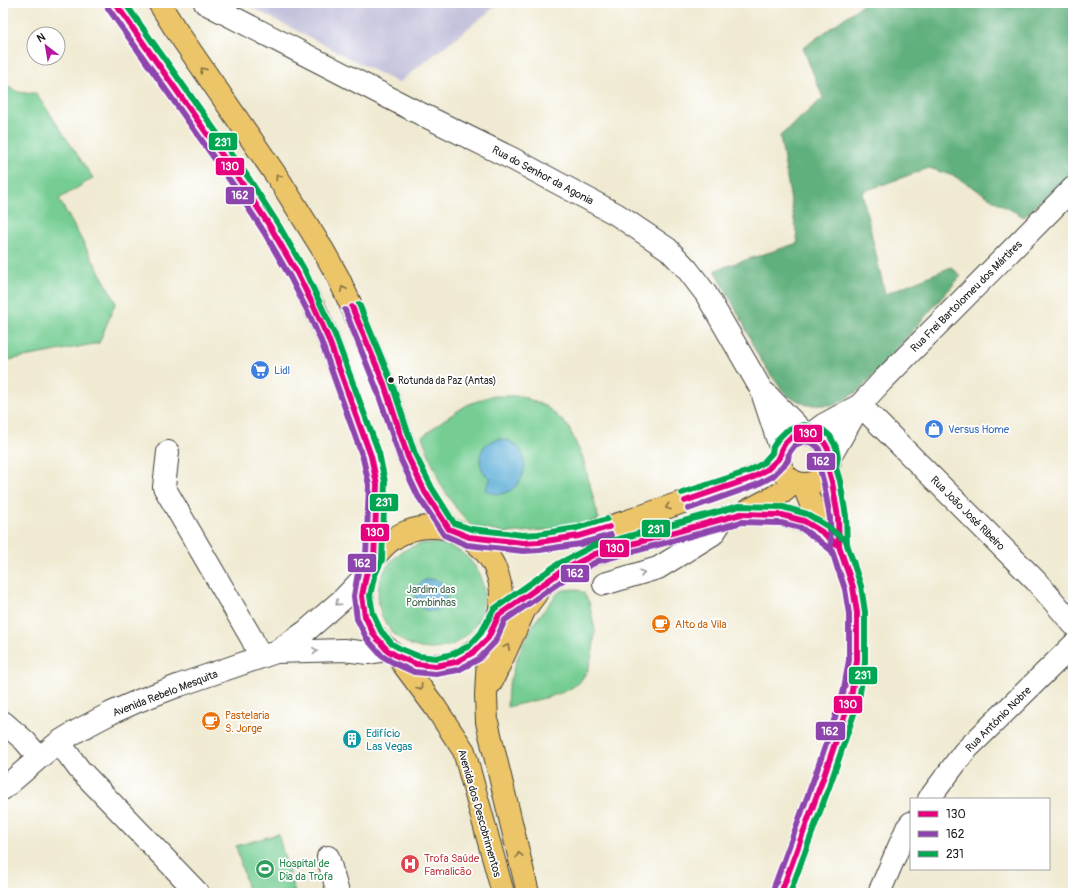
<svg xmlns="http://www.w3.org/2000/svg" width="1076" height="896" viewBox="0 0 1076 896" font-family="Pangolin,sans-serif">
<rect width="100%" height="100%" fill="#fff"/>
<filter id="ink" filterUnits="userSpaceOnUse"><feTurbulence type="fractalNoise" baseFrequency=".025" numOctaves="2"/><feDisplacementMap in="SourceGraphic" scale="8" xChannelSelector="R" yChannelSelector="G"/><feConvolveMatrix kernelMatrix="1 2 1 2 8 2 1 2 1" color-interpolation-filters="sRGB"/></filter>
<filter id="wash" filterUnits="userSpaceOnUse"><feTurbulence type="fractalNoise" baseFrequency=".012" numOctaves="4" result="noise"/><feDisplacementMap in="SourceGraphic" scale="16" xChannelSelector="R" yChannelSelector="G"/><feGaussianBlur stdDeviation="0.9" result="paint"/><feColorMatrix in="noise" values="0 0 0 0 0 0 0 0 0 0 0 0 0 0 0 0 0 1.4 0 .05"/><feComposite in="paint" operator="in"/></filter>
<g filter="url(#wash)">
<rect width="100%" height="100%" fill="#f0ead2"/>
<!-- industrial -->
<path fill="#c3c1db" d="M243,3H500L398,83Z"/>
<!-- green -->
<path fill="#75cd93" stroke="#487458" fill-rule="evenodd" d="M3,80C11,92 21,94 36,93L93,178L59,199L116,302L99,343L3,361Z
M491,396H521L547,407L568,426L583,458L599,520L576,526L545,530L506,533L472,527L456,508L441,485L422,437L442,421L467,405ZM499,439L508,440L492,493L491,442Z
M378 596a53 53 0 1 1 106 0a53 53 0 1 1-106 0Z
M575,589L583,592L589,602L595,630L593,650L588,670L579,683L566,691L549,697L507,707L508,688L513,671L521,648L534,623L557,594L564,590Z
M278,834L295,893H249L236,846Z"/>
<!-- forest -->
<path fill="#60b07d" stroke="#3e664c" d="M865,3H1073V171L1024,217L1000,204L956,177L929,168L862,192L885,294L951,267L961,276L860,390L835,405H807L786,395L771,375L756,352L744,325L715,270L798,243L780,136L823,98L803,48Z"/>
<!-- water -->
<path fill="#5cadd7" stroke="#3c647a" d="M499,439C502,440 506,440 509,441C534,452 527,490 500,494C495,495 489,492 485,490L491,478C489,477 487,476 485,474C478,466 478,451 487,444C491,441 495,440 499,439Z
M415 595a16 16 0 1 1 32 0a16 16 0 1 1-32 0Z"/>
</g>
<g filter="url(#ink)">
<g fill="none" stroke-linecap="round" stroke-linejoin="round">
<!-- minor casing -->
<g stroke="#3c3b37" stroke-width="24">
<path id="minor" d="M205,3L411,109L513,159L616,214L668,249L687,269L706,294L761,389L781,450
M765,393L804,433
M860,405L1036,581L1073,624
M811,434L823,425L860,405
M168,452L164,487L252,639L260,657
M830,457L860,405L882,381L1073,188
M604,584L658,568L713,534L723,519
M276,652L305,632L343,599L366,575
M3,722L25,741L39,758
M59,742L79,769L198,893
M3,789L39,758L59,742L77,731L111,713L138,701L180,685L276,652L343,650L369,653L387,650
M929,799L964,752L1073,645
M328,857L338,893
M879,893L907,828L911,823"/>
</g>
<!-- major casing -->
<g stroke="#3c3b37" stroke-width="24">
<path id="major" d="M115,3L241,182L271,228L297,273L315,309L328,338L371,456L377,484L374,559
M159,3L174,27L280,181L323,250L338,277L350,303L384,384L408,457L425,492L449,529
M780 459a25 25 0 1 1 50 0a25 25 0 1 1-50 0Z
M803,484L822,532L824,534
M744,514L782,515L804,521L822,532
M363 596a69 69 0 1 1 138 0a69 69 0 1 1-138 0Z
M469,537L523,543L539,542L579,536L625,522L752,478L768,469L780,457
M499,615L543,585L562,571L595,554L630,544L741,514L783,492L795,482
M488,638V657L486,695L487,722L528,893
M397,656L435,707L464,751L503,893
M491,683L525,609L536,594
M781,893L824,776L851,696L857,661V613L853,587L839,546L838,517L832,482L828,468"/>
</g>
<!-- minor -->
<use href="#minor" stroke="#fff" stroke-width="22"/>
<!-- major -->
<use href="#major" stroke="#edc569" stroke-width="22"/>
<!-- bus-1 casing -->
<g stroke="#fff" stroke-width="9">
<path id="bus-1" d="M115,3L241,182L271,228L297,273L315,309L328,338L371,456L377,484L374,559L369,567L366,575L362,596L365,616L374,635L387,650L397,656L416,664L436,666L456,662L474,652L488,638L499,615L562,571L595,554L741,514L782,515L804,521L822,532L839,546L853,587L857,613V661L851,696L824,776L781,893
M352,307L384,384L408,457L425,492L449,529L469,537L523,543L539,542L579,536L609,527
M685,501L752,478L768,469L780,457L781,450L785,443L790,438L804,433L811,434L818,437L824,442L828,449L830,457L828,468L832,482L838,517L839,546L846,567"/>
</g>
<!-- bus-2 casing -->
<g stroke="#fff" stroke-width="9">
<path id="bus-2" d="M108,8L234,186L264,232L290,277L308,312L321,341L363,458L369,485L366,557L362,563L358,573L354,596L357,619L367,639L382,656L394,663L414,672L436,674L458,670L479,659L495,642L505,620L566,578L598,561L742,522L781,523L801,528L817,539L832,551L845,589L849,614V660L843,694L816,773L773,890
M345,310L376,387L401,460L418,496L444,535L467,545L523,551L540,550L580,544L611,535
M688,509L756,485L773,476L786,463L788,460L789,453L795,445L805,441L809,442L814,444L818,447L822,457L820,469L824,484L830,518L831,547L838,570"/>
</g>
<!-- bus-3 casing -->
<g stroke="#fff" stroke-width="9">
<path id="bus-3" d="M125,3L248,177L278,224L304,269L335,335L379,453L385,482L382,560L374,577L370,596L373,614L381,631L392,644L401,649L418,656L436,658L453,654L469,646L481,633L494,609L558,564L593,546L739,506L783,507L807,514L827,526L846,541L861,586L865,612V662L859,699L832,779L790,893
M359,304L391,381L415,454L432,488L454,523L471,529L523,535L538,534L577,528L607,519
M682,493L749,471L763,463L772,453L773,447L778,439L786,431L803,425L814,427L823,430L830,436L836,447L838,457L836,468L840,481L846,516L847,545L854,564"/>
</g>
<!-- bus-1 -->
<use href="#bus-1" stroke="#e5007d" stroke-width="6"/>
<!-- bus-2 -->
<use href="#bus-2" stroke="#8e44ad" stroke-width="6"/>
<!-- bus-3 -->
<use href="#bus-3" stroke="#00a651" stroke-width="6"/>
</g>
<!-- one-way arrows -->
<defs><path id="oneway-chevron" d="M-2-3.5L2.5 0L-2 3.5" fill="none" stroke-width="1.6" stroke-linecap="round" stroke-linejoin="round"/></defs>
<g stroke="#847042">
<use href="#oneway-chevron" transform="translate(203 70) rotate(-125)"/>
<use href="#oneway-chevron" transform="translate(278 177) rotate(-124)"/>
<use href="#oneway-chevron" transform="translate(343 289) rotate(-115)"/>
<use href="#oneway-chevron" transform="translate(668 507) rotate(161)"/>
<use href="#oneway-chevron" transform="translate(507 647) rotate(-66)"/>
<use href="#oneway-chevron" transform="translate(420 687) rotate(53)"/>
<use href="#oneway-chevron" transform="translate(519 855) rotate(-103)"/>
</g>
<g stroke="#999">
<use href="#oneway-chevron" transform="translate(642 573) rotate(-17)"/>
<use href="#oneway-chevron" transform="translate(338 603) rotate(138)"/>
<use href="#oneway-chevron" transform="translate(315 651) rotate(-2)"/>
</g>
</g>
<!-- icons -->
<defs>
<g id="supermarket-disc" transform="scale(1)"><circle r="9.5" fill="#3f7fe0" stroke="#fff"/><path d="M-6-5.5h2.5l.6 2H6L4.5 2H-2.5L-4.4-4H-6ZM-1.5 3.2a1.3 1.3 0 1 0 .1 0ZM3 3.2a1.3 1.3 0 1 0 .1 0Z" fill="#fff"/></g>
<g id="shop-disc" transform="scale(1)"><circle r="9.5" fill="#3f7fe0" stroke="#fff"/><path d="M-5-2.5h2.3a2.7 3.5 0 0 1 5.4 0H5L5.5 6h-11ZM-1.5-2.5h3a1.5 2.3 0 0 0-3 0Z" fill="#fff"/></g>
<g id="cafe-disc" transform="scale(1)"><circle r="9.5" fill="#e8710a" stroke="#fff"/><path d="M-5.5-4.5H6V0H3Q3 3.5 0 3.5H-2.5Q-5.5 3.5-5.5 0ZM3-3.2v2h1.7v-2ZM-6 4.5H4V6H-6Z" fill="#fff"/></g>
<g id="building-disc" transform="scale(1)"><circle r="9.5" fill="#0f9aa8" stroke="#fff"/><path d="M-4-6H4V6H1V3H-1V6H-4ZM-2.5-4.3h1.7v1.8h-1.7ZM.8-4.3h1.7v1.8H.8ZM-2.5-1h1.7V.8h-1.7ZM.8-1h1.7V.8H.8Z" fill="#fff"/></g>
<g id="hospital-disc" transform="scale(1)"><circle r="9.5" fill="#e0444e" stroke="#fff"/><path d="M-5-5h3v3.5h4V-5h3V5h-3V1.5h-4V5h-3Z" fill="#fff"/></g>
<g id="stadium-disc" transform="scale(1)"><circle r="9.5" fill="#2e9e5b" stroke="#fff"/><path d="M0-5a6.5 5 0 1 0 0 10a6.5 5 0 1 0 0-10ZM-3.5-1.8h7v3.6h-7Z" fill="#fff"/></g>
</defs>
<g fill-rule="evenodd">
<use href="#supermarket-disc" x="260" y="370"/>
<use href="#shop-disc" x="934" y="429"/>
<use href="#cafe-disc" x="661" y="624"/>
<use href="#cafe-disc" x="211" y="721"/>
<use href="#building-disc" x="352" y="739"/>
<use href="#hospital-disc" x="410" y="864"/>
<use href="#stadium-disc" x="265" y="869"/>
</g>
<!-- markers -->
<circle fill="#1c1c1c" stroke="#fff" stroke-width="1.5" cx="391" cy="380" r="3.5"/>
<g text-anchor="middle" stroke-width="3.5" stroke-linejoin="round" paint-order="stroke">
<!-- bus labels -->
<g font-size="10" fill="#1c1c1c" stroke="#fff" text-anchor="start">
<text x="398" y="384">Rotunda da Paz (Antas)</text>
</g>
<!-- street labels -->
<g font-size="11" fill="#1c1c1c" stroke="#fff">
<text transform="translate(543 175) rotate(28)" y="4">Rua do Senhor da Agonia</text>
<text transform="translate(966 296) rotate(-45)" y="4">Rua Frei Bartolomeu dos Mártires</text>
<text transform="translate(968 513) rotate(45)" y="4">Rua João José Ribeiro</text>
<text transform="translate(165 693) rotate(-21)" y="4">Avenida Rebelo Mesquita</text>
<text transform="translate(998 719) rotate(-45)" y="4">Rua António Nobre</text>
<text transform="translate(480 813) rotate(74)" y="4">Avenida dos Descobrimentos</text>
</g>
<!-- shop labels -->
<g font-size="11" fill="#366cbe" stroke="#fff" text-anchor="start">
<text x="274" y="374">Lidl</text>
<text x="948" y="433">Versus Home</text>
</g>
<!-- park labels -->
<g font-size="11" fill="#40634c" stroke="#fff">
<text x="431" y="593">Jardim das<tspan x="431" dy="13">Pombinhas</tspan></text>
</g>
<!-- food labels -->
<g font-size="11" fill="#c56008" stroke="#fff" text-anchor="start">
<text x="675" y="628">Alto da Vila</text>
<text x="225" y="719">Pastelaria<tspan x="225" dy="13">S. Jorge</tspan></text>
</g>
<!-- culture labels -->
<g font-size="11" fill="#0d838f" stroke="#fff" text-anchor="start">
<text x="366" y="737">Edifício<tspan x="366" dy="13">Las Vegas</tspan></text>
</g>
<!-- health labels -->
<g font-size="11" fill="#be3a42" stroke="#fff" text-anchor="start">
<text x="424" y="862">Trofa Saúde<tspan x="424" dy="13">Famalicão</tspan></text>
</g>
<!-- leisure labels -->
<g font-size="11" fill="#27864d" stroke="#fff" text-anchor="start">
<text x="279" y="867">Hospital de<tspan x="279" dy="13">Dia da Trofa</tspan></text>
</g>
</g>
<g stroke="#fff" stroke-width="1.5">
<rect x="208" y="132" width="30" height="19" rx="4" fill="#00a651"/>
<rect x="215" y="157" width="30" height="19" rx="4" fill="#e5007d"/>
<rect x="225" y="186" width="30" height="19" rx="4" fill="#8e44ad"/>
<rect x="793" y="424" width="30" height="19" rx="4" fill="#e5007d"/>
<rect x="806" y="452" width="30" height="19" rx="4" fill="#8e44ad"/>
<rect x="369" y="493" width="30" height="19" rx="4" fill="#00a651"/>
<rect x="641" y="519" width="30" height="19" rx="4" fill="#00a651"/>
<rect x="360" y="523" width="30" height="19" rx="4" fill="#e5007d"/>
<rect x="599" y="539" width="31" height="19" rx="4" fill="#e5007d"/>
<rect x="347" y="553" width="30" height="20" rx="4" fill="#8e44ad"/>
<rect x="560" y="564" width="30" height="19" rx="4" fill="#8e44ad"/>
<rect x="848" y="666" width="30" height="19" rx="4" fill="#00a651"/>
<rect x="833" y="695" width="30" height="19" rx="4" fill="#e5007d"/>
<rect x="815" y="721" width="31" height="20" rx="4" fill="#8e44ad"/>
</g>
<g font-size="11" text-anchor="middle" font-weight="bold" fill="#fff">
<text x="223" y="146">231</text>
<text x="230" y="170">130</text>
<text x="240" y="199">162</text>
<text x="808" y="437">130</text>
<text x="821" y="465">162</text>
<text x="384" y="506">231</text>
<text x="656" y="533">231</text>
<text x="375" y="536">130</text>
<text x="615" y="552">130</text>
<text x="362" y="567">162</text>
<text x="575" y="577">162</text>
<text x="863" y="679">231</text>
<text x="848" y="708">130</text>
<text x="830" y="735">162</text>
</g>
<!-- margin -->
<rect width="1076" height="896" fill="none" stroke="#fff" stroke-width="16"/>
<!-- legend -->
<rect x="910" y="798" width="140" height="72" fill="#ffffff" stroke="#a4a4a4"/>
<rect x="918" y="811" width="20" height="6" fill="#e5007d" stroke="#a4a4a4"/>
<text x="946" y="818" font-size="12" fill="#1c1c1c">130</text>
<rect x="918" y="831" width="20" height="6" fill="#8e44ad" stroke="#a4a4a4"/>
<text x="946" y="838" font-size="12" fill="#1c1c1c">162</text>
<rect x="918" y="851" width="20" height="6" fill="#00a651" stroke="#a4a4a4"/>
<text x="946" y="858" font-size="12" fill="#1c1c1c">231</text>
<!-- north arrow -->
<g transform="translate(46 46) rotate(329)"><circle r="19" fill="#ffffff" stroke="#a4a4a4"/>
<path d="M0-3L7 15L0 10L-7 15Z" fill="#b5179e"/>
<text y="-6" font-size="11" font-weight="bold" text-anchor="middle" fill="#1c1c1c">N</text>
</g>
</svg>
